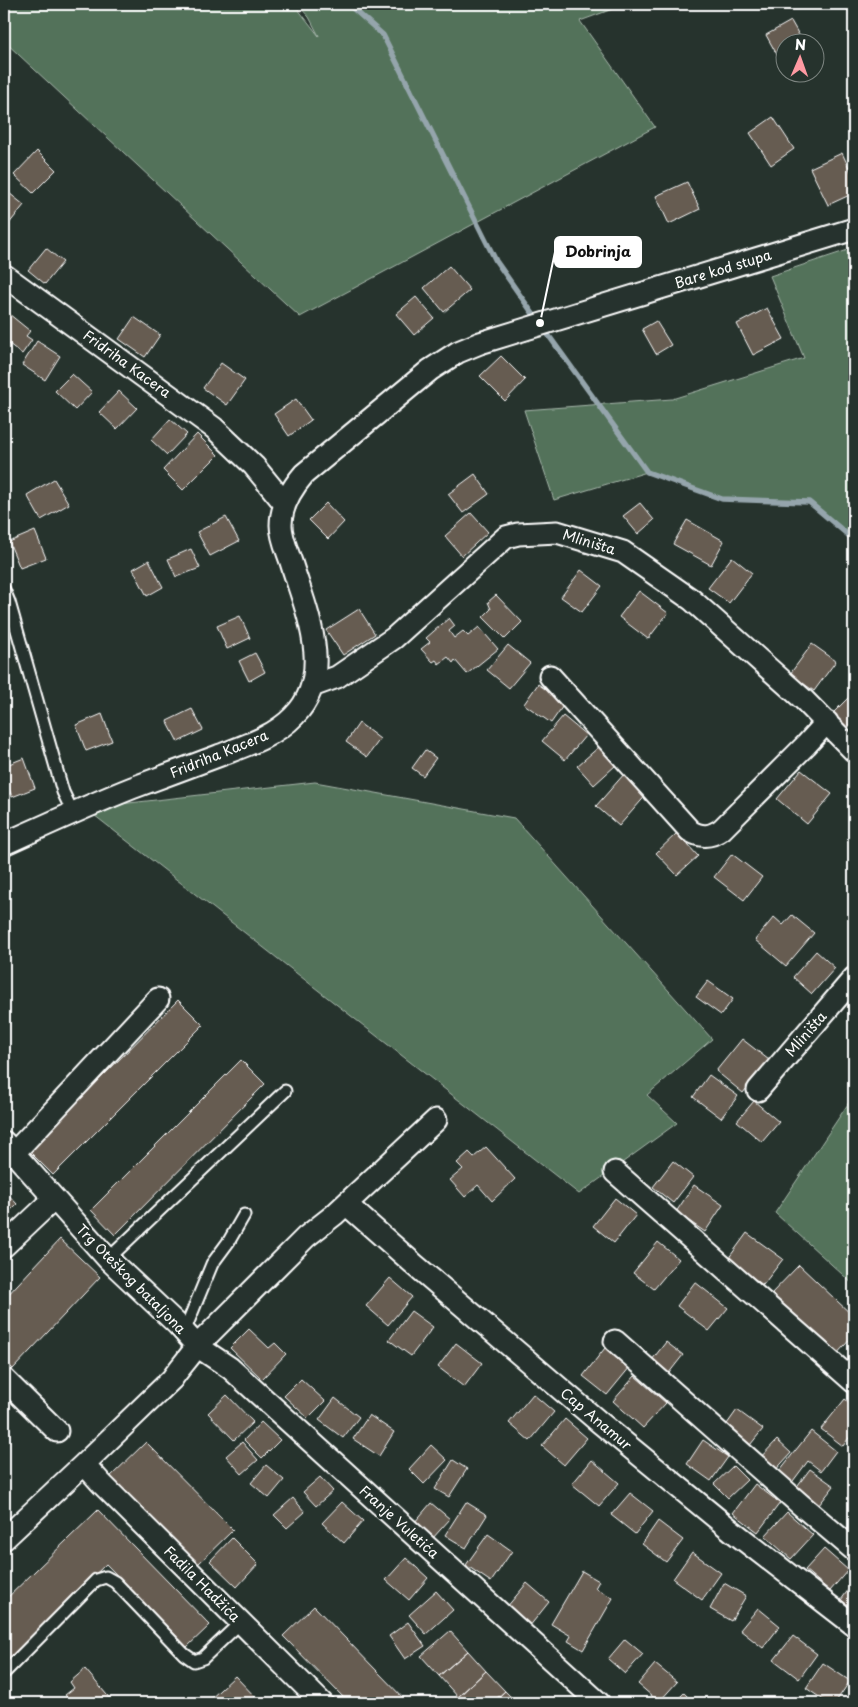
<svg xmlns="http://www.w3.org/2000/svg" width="858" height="1707" viewBox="0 0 858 1707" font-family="'Playpen Sans',sans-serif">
<rect width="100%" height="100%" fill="#26332d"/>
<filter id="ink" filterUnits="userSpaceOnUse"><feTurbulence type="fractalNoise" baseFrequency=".02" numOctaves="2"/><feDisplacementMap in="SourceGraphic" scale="10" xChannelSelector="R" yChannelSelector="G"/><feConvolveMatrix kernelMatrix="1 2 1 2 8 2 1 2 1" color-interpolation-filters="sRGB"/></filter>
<g filter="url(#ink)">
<!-- green -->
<path fill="#52725a" stroke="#a8b8ac" d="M4,4H294L319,36L309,17L297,4H626L580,21L655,127L300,317L4,41Z
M854,248V540L809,502L722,499L647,472L554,500L524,410L672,399L804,358L770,276Z
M315,782L514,818L712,1039L647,1095L677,1123L579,1194L85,808Z
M854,1095V1285L775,1213Z"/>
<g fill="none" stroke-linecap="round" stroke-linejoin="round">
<!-- stream -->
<path stroke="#95a5ac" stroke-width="5.5" d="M348,4L383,35L496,261L538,321
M544,329L647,472L722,499L809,502L854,540"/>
</g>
<!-- building -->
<path fill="#665b51" stroke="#fff" d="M791,21L803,42H786V56L780,60L766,35Z
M773,117L794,149L771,165L750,133Z
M37,151L56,170L33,193L14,175Z
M842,153L854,178V193L828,205L810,168Z
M687,182L700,209L669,224L656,196Z
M4,189L24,205L4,230Z
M46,248L63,262L45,284L28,270Z
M449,266L470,290L444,312L424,288Z
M416,297L434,318L414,335L396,314Z
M767,308L784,339L753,355L737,324Z
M9,314L30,331L26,336L32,340L22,354L4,340V320Z
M134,317L160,335L145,357L119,339Z
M656,321L671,345L656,354L642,329Z
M37,341L60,356L45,380L22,365Z
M501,356L525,380L505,401L480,376Z
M221,363L245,380L227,405L203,388Z
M72,374L92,392L75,410L55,391Z
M119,391L137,408L117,429L99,412Z
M296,399L311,420L289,436L274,414Z
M170,419L187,434L167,455L151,440Z
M197,434L218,455L183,490L163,470Z
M475,474L489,494L463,513L448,494Z
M54,479L69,504L41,520L27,495Z
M326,503L344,522L328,539L309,520Z
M640,503L654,520L638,534L623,516Z
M471,513L488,532L462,556L445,536Z
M226,517L239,541L210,556L197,532Z
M687,520L724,541L711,565L673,544Z
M35,531L46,558L20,568L9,542Z
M191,549L200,568L176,577L168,559Z
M732,557L752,573L729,603L708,588Z
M149,560L163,587L147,596L133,569Z
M581,570L602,586L582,612L561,597Z
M639,591L668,613L648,639L619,617Z
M496,595L522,622L505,639L483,617L491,609L488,602Z
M359,609L375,634L343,655L326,630Z
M240,616L250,638L227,649L217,626Z
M449,618L455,626L449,631L454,638L463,631L468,636L479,627L498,649L467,674L455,660L453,663L448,657L439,664L436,660L433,662L421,649L430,642L426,638Z
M812,644L836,661L814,691L790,674Z
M508,645L530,663L509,688L487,670Z
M255,653L265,672L249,681L239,661Z
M538,684L565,703L551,723L524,704Z
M854,692V721L845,731L830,716Z
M192,709L203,730L178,742L167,721Z
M102,714L112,741L86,751L76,725Z
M563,716L586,735L565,760L542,741Z
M359,723L380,739L367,757L346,742Z
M600,746L616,765L594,785L577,766Z
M425,750L436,758L423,776L412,768Z
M24,758L35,788L12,797L4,775V766Z
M801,770L832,794L807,824L777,799Z
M625,773L648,793L619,826L596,806Z
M677,833L698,856L677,875L656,853Z
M732,854L762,877L744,900L714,877Z
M792,915L814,933L786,966L755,940L774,917L783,925Z
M816,951L835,968L812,994L793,977Z
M708,981L733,999L721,1015L696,997Z
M178,1000L203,1025L53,1175L29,1151Z
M742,1039L769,1060L743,1093L716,1071Z
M241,1060L265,1084L115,1235L91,1210Z
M709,1075L738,1096L721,1118L693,1097Z
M754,1101L779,1122L762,1142L737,1121Z
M486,1147L515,1179L492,1201L478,1185L465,1197L450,1180L463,1169L457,1163L469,1152L474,1157Z
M673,1161L693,1177L673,1203L653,1187Z
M694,1185L723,1205L705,1232L676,1212Z
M4,1190L17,1204L4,1217Z
M615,1198L636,1215L614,1243L593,1226Z
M747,1233L783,1259L763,1285L728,1259Z
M60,1239L100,1277L13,1369L4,1360V1299Z
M658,1242L679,1259L654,1289L633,1273Z
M799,1265L854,1317V1335L834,1357L769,1296Z
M390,1278L412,1297L388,1325L366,1306Z
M695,1282L728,1308L709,1331L677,1306Z
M411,1311L433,1327L411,1356L389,1340Z
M249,1329L269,1348L275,1343L286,1354L262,1379L230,1348Z
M666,1342L683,1355L665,1378L648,1365Z
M456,1343L482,1363L464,1387L438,1367Z
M605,1348L630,1367L607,1395L583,1376Z
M635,1376L666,1403L643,1428L613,1401Z
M301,1379L325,1401L308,1418L284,1396Z
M533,1394L554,1412L530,1441L509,1423Z
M227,1395L253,1422L234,1440L208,1413Z
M335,1398L359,1417L343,1438L319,1420Z
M845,1399L854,1406V1431L843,1446L821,1429Z
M737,1410L763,1429L746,1450L722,1431Z
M369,1415L394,1432L379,1456L353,1439Z
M565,1419L587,1438L564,1465L542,1446Z
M261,1422L280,1440L262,1458L244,1440Z
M811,1431L836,1451L821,1471L808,1461L790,1485L776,1475Z
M703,1440L728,1457L711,1481L687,1464Z
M777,1440L791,1453L772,1474L757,1461Z
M146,1442L233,1530L196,1566L109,1478Z
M242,1442L258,1460L242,1474L226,1456Z
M431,1445L447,1460L424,1484L409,1469Z
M453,1460L467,1469L449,1497L435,1489Z
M592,1460L619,1483L599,1506L572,1484Z
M266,1465L284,1480L269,1498L251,1483Z
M733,1466L747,1480L728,1498L714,1484Z
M810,1469L834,1486L815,1510L792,1493Z
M320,1477L333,1491L316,1506L303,1492Z
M755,1484L780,1503L758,1532L733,1513Z
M630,1493L653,1511L635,1534L611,1515Z
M293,1498L305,1512L287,1528L274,1515Z
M342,1502L363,1521L344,1543L322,1523Z
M466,1502L487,1515L466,1548L445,1535Z
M431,1503L450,1519L432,1539L414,1523Z
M98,1510L210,1625L187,1647L106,1564L4,1663V1601Z
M787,1512L813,1535L791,1559L765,1536Z
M658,1521L683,1540L666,1562L642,1544Z
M488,1534L512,1551L491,1582L466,1565Z
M232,1538L258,1564L237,1587L210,1561Z
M824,1549L848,1570L830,1591L805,1570Z
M692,1552L721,1573L702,1600L673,1579Z
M406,1558L428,1578L409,1600L386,1580Z
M582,1571L599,1581L595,1588L613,1598L583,1650L568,1641L571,1636L551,1624Z
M854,1582V1610L841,1600Z
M527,1583L549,1602L529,1627L506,1608Z
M724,1583L746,1596L731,1621L710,1609Z
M436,1591L453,1610L426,1634L409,1615Z
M314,1606L408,1703H349L283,1636Z
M758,1608L780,1626L763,1648L740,1630Z
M408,1622L425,1646L405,1659L389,1636Z
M450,1631L468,1651L439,1676L421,1656Z
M793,1636L817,1654L799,1679L774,1660Z
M625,1639L643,1654L625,1674L608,1659Z
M468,1651L486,1671L458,1697L439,1676Z
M823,1663L850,1681L835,1703H828L806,1688Z
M655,1664L677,1682L659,1702L638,1684Z
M85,1669L112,1701L109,1703H72L65,1695L74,1688L70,1682Z
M486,1671L505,1691L492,1703H464L458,1697Z
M235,1676L261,1703H206Z
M505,1691L517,1703H492Z
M684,1693L694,1703H674Z"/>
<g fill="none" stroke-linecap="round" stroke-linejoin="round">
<!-- service casing -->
<g stroke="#fff" stroke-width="15">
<path id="service" d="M4,590L9,602L63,792L73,813
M108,1259L285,1091
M184,1332L212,1264L229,1241L244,1215
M4,1673L96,1580L106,1577L115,1582L184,1654L194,1661L203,1658L240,1623"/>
</g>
<!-- minor casing -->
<g stroke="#fff" stroke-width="25">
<path id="minor" d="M4,275L214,428L254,466L285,504
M550,676L690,831C702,838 711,837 722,829L806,745L827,722
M312,686L337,677L394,638L506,537L518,534L557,532L623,552L692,600L804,700L854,751
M4,844C46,825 89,805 132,788C161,777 189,767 218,756C244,746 274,737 294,716C336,674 305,608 291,562C287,550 281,537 281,525C281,506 292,488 304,474L430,370L458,352L480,343L854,229
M758,1090L854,978
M4,1142L108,1259L178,1325L197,1346L230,1368L599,1703
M14,1153L158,999
M615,1172L854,1382
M346,1204L415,1265L598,1421L731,1530L854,1625
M4,1246L54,1199
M615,1341L801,1505L854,1550
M4,1379L57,1431
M84,1464L102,1484L322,1703
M4,1539L84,1464L172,1379C180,1367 189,1358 197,1346L306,1237L334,1215L436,1120"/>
</g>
<!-- service -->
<use href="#service" stroke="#26332d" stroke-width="11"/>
<!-- minor -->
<use href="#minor" stroke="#26332d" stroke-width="21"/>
</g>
</g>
<g text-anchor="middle" stroke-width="5" stroke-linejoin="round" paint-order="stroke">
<!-- street labels -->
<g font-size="14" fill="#fff" stroke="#26332d">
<text transform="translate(723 269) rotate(-17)" y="5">Bare kod stupa</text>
<text transform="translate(127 364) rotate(36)" y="5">Fridriha Kacera</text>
<text transform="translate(589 542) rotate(17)" y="5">Mliništa</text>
<text transform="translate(219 754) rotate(-22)" y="5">Fridriha Kacera</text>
<text transform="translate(806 1034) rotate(-49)" y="5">Mliništa</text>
<text transform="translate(131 1279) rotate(45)" y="5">Trg Oteškog bataljona</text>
<text transform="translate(596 1419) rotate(40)" y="5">Cap Anamur</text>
<text transform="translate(399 1522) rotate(42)" y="5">Franje Vuletića</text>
<text transform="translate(202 1584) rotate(45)" y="5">Fadila Hadžića</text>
</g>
</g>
<!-- callouts -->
<path fill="none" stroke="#fff" stroke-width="2" d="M540 323L555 252"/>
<circle fill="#fff" stroke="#26332d" stroke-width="2" cx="540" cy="323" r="5"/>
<rect fill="#fff" stroke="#fff" stroke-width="2" x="555" y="237" width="86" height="30" rx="5"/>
<g font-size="15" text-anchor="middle" font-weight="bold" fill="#111">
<text x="598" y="257">Dobrinja</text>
</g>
<!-- margin -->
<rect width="858" height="1707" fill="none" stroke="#26332d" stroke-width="20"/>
<rect x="10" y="10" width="838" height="1687" fill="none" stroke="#fff" stroke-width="2" filter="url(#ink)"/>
<!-- north arrow -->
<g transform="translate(800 58) rotate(2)"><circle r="24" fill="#26332d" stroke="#7d8581"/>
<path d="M0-4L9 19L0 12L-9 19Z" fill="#ff9aa2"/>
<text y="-8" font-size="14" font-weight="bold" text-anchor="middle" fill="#ffffff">N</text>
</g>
</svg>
